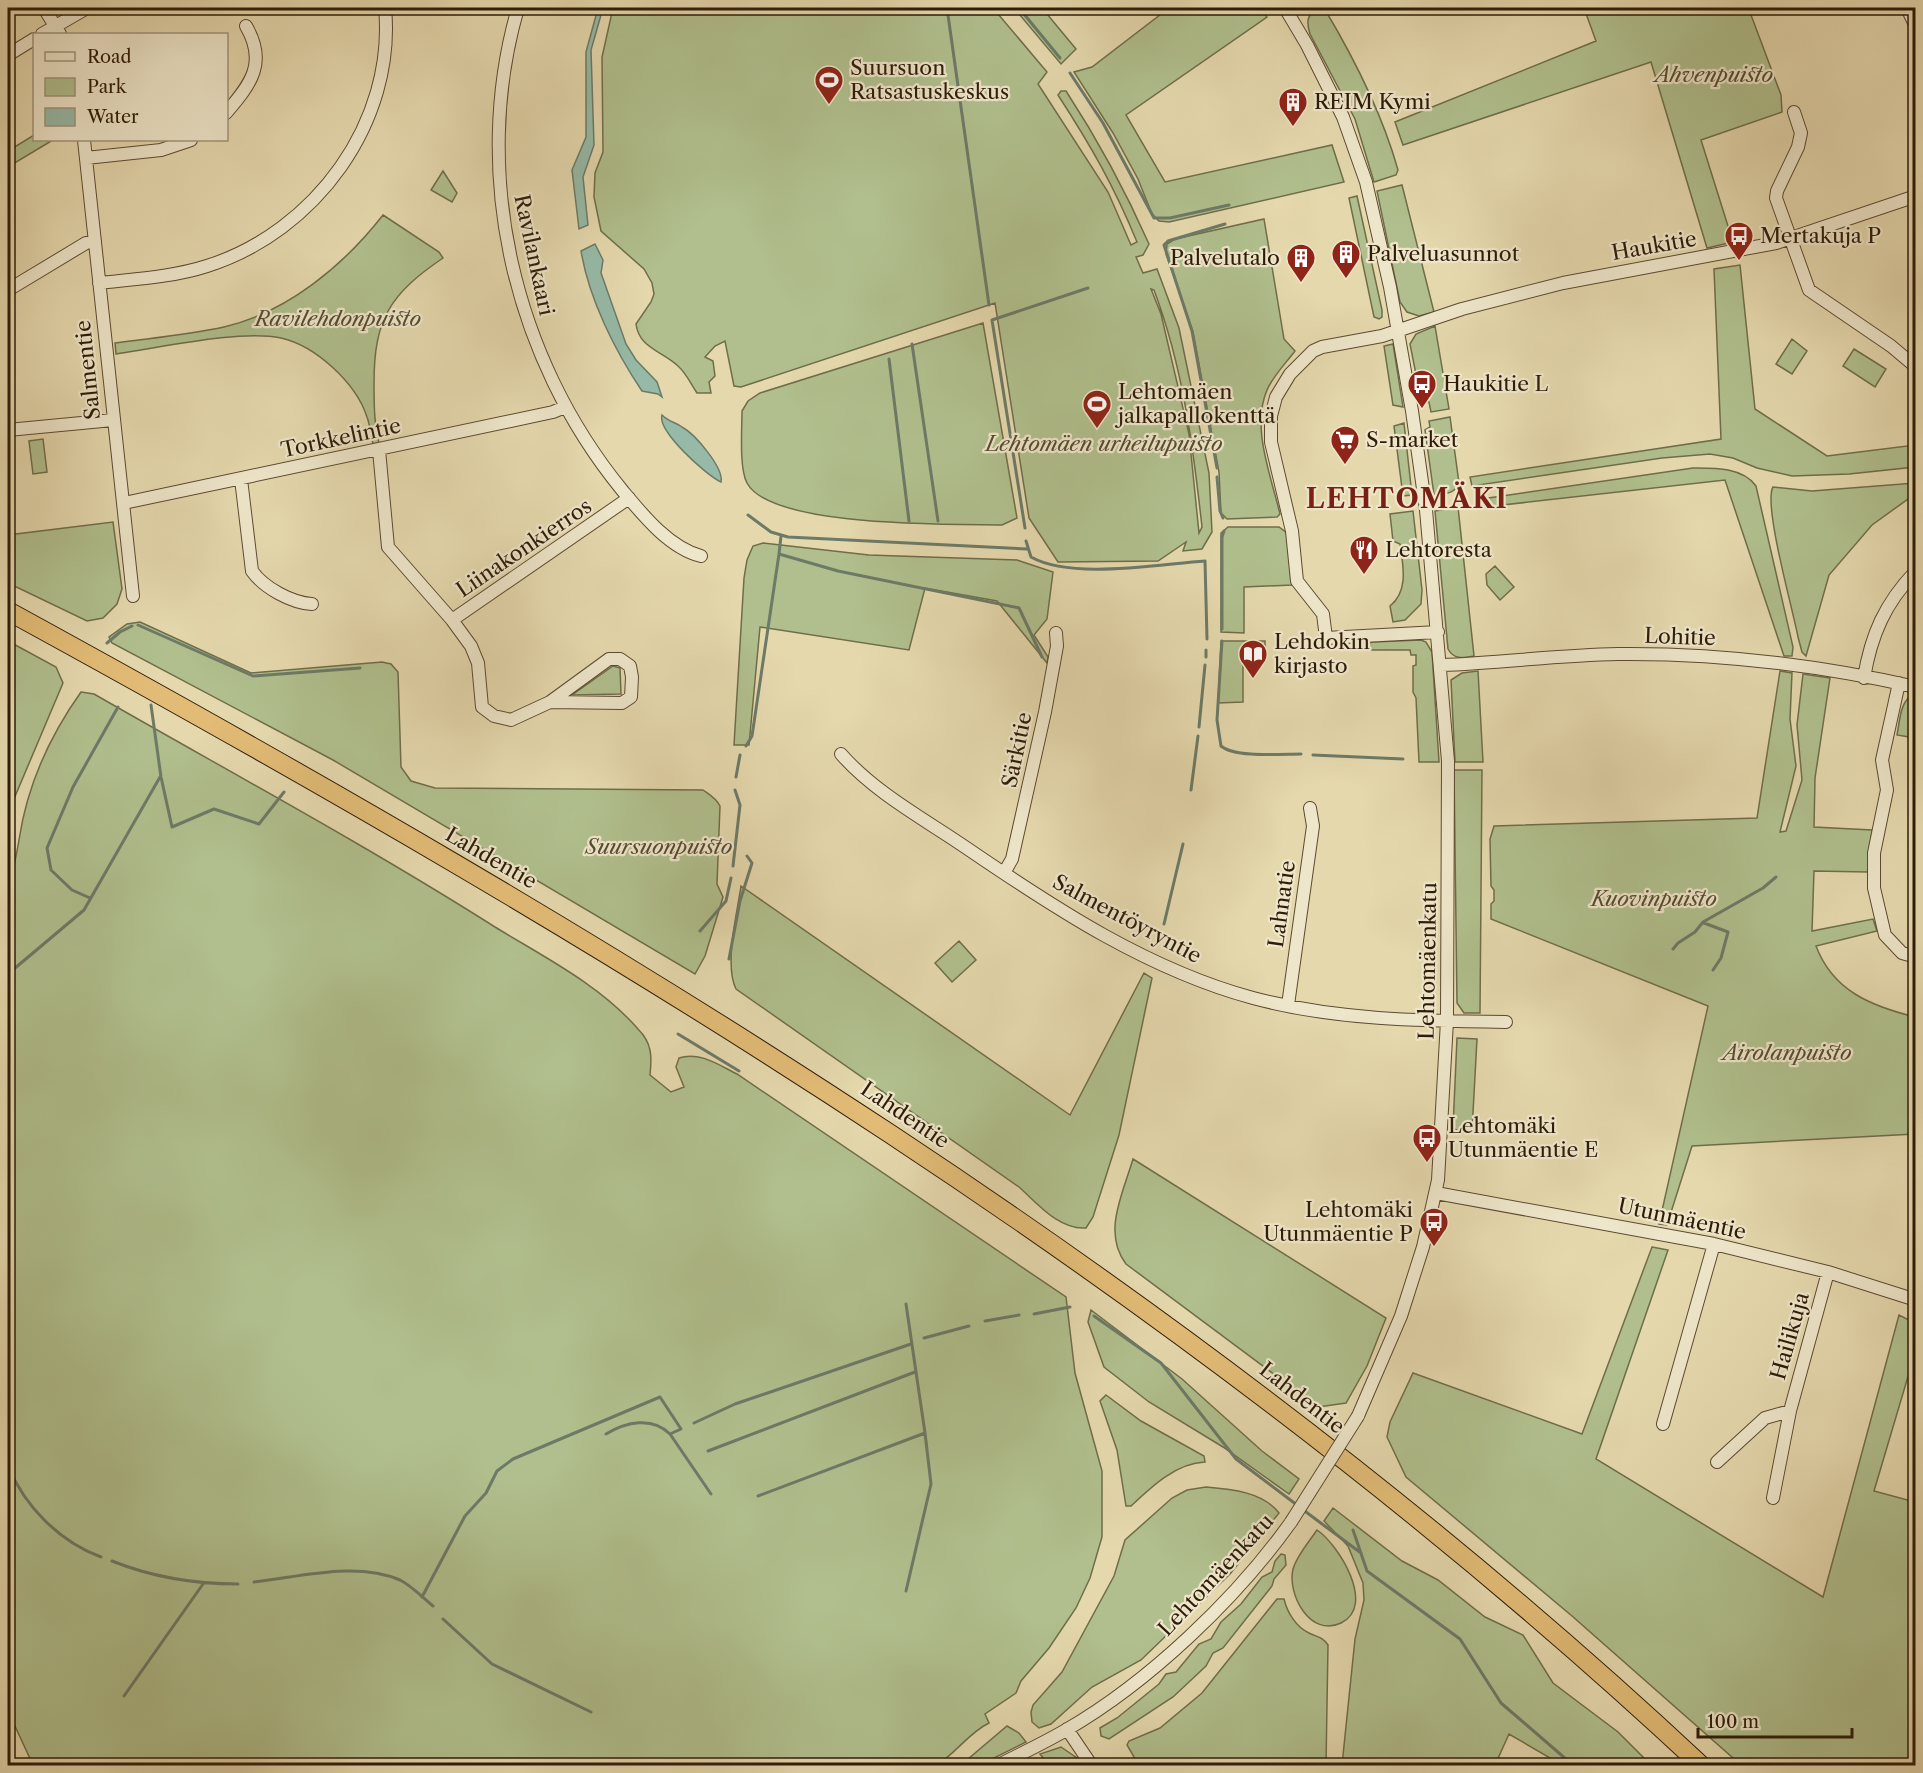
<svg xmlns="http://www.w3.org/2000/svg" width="1923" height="1773" viewBox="0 0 1923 1773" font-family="'Libre Caslon Text',serif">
<rect width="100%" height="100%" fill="#e5d8ad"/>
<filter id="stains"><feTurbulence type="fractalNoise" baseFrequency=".00333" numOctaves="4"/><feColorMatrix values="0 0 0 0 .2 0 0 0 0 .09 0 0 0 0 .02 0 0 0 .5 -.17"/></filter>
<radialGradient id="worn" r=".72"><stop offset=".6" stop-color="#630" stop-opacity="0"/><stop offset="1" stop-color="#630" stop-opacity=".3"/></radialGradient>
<!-- green -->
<path fill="#b0bf8d" stroke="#6f6d4a" stroke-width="1.5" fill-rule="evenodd" d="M613,8H993L1047,72L1038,84L1108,192L1131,245L1137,242C1114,186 1091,146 1058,95L1061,91H1066C1098,140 1125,190 1149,244L1143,255L1136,257L1143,273L1157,269L1179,328L1209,473L1212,532L1202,549L1183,551L1186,542L1158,561L1058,562L1029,518L995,303L741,387L734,386L725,341L715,346L705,357L713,361L715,376L709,382L711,393H697C691,384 686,373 678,366C662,351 639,348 636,324L651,302L654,294L652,283L644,269L601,231L594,197L595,173L603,152L602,57ZM1151,289L1154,290C1183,367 1193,446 1202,527L1199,533L1189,434L1161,314Z
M1014,8H1042L1076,49L1061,64Z
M1169,8H1260L1267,17L1126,115L1165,182L1332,145L1344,182L1169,222L1159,221L1152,214L1138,179L1113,133L1074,72L1092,67Z
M1318,8H1324C1354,58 1382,113 1398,170L1396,175L1374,182L1355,119L1310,34C1306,21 1307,15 1318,8Z
M1584,8H1664L1666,10L1671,8H1767L1751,15L1781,95L1782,112L1701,140L1733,242L1707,248L1651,62L1403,145L1395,122L1596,41Z
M34,135V140H53L8,167V151Z
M443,171L457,193L452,202L431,190Z
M1402,185L1434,312L1419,316L1407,312L1400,302L1377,191Z
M1357,196L1382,310V317L1379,319L1374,317L1349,198Z
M383,215L439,252L443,258C390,294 374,319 374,383C374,403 374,423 379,443L373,444C371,435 370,425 367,417C356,383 316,346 281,338C241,329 159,348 116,354L115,343C151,338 188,335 224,327C288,312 344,265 383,215Z
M1264,219L1284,339L1295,351C1286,363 1273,376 1267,390C1251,427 1271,476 1280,514L1277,517L1227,519L1221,513L1219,472L1193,332L1166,254L1167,244L1175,239Z
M1740,265L1755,409L1827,456L1915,445V467L1849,474L1792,476L1757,468L1733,458L1710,454L1662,458L1472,486L1470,477L1721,439L1714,269Z
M983,323L1017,518L1002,525C953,524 771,528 747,483C739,468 742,429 742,411L748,401L760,393Z
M1435,326L1449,409L1431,412L1429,402L1421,400L1410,344L1416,334Z
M1792,339L1807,351L1792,374L1776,364Z
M1393,344L1403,407L1393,405L1384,346Z
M1854,349L1886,369L1875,387L1843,366Z
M1450,417L1459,483C1455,494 1445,494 1434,495L1425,430L1430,427L1429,421Z
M1404,423L1412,495L1403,496L1394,426Z
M43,439L47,472L33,474L29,441Z
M1693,468C1714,468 1743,467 1756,486L1793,647L1792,656H1784L1725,480L1476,508L1475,500Z
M1915,483V494L1872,525L1829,575L1806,656L1802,652L1798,637C1793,610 1763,504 1773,487L1812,491Z
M1458,507L1474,656C1463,658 1454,660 1448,649L1435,511Z
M1413,511L1422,590L1421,604L1405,620L1393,622L1390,606C1409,591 1403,565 1400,544L1393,541L1390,514Z
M113,522L122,589L117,604L103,618L87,621L8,583V535Z
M1228,527H1279L1287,533L1292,585L1244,587V633L1221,632V533Z
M763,543L869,555L1017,560L1053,572L1047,619L1034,635L1048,657L1047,663L997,601L925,588L909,650L760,627L749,745H734L744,578L747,560L753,546Z
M1495,566L1514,587L1500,600L1487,585L1486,574Z
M140,622L251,673L382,662L391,664L398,672L401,767L411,781L435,788L703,790C710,795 716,798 720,806L717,884L723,897L705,956L695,974L333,760L112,643L109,637L127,624Z
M1421,640L1426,642L1432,652L1439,762H1419L1416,698L1413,692V666L1416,665V655H1411L1410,650H1364V646L1372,642Z
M8,641L56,667L63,683L8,813Z
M1221,641H1265V652L1243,654V702L1218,703Z
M613,666L620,668L621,694L572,695Z
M1478,671L1483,762H1455L1451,680L1462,673Z
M1780,671L1792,673L1790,719L1796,766L1780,832L1786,831L1802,780L1797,725L1803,674L1830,678L1815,778L1814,827L1872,830L1868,872L1814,871L1812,931L1873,919L1877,931L1816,946C1833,991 1871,1006 1915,1017V1134L1692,1146L1667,1225L1659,1224L1708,1006L1491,919V904L1494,901V890L1491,886L1490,839L1494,826L1757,818Z
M81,692L94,694C228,771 364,844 495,927C544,957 600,985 638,1029C652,1043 652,1056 650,1075L671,1092L684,1087L676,1067L679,1058C699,1051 719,1065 737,1074L1066,1297L1075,1373L1102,1471V1537L1090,1578L1076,1608L1049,1648L1021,1681L1016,1693L985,1714L989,1723C968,1733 955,1755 935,1766L33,1765L8,1711V902L14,890C11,872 16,859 19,840C27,786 49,737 81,692Z
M1915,694V738L1897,735C1900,720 1900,699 1915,694Z
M1454,770H1482L1480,1013H1464L1457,1003Z
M741,886L1070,1115L1144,973L1152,978L1119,1135L1093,1217L1086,1228C1059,1230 1038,1204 1019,1187L736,989C724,965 737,914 741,886Z
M959,941L976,960L952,982L935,963Z
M1457,1038L1477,1039L1472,1131L1462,1133L1453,1128Z
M1133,1159L1386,1318L1367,1366L1346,1403L1318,1407L1126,1264C1102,1233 1123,1193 1133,1159Z
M1652,1247L1668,1250L1596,1459L1823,1597L1899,1315L1915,1323V1353L1874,1491L1915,1502V1765H1741L1572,1616L1406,1477L1387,1437L1390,1422L1413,1373L1582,1434Z
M1091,1310L1182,1379L1262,1451L1299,1479L1289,1494L1223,1447L1149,1402L1104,1367L1088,1322Z
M1106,1395L1141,1421L1204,1456L1205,1462C1176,1463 1151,1487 1131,1506H1126L1117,1450L1100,1401Z
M1206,1487C1231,1489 1263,1492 1279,1513L1230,1574L1141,1660L1092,1687L1051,1724L1039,1728L1032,1722L1031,1712L1033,1705L1062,1672L1114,1576L1125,1540L1172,1498L1187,1490Z
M1333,1508L1402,1561L1438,1580L1485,1617L1523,1635L1553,1683L1618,1732L1651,1765H1562L1509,1734L1495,1765H1342L1355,1639L1364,1600L1363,1583L1348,1546L1324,1521Z
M1317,1530C1338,1544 1377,1606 1341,1623C1310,1638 1287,1594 1293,1569C1297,1555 1309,1542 1317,1530Z
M1281,1554L1285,1555L1286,1565L1274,1579L1272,1586L1223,1648L1213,1653L1206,1666L1173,1697L1109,1739L1101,1736L1100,1728L1117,1718L1159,1684L1166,1674L1176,1672L1199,1644L1211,1639L1221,1622L1241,1604L1262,1577L1272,1572L1275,1561Z
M1277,1599H1284C1287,1612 1296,1627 1309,1633C1317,1637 1323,1637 1328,1645L1326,1765L1138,1764L1127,1745L1129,1741L1160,1728L1202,1693Z
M1007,1726L1019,1733L1026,1742L980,1765H961Z
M1061,1747L1077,1758L1065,1765H1049L1040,1754Z"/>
<!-- water -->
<path fill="#96baa7" stroke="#6c7a67" stroke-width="1.5" d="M598,8H603L591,50L594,145L583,177L588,225L579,229L572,170L586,137V52Z
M595,244L603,260L601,273L626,344L636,360L657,382L662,397L658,394L642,391C615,351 589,299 581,251Z
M662,415C669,422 675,422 682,427C695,434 724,468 721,482C706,475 657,431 662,415Z"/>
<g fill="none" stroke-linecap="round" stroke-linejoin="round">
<!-- stream -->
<path stroke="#6c7a67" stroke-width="3" d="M947,8L989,305
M1019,8L1060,58
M1070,73L1103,123L1154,218H1170L1229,205
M912,344L938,521
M889,359L909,521
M1217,468L1192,331L1164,245L1168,241L1225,224
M1217,477L1220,511L1223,518
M748,515L771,532L788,537L1027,549
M1025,528L992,320L1088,288
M781,536L779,554L838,571L1019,608L1042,657
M1026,541L1031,557C1072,580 1159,564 1205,561L1207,639
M138,625L253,676L360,668
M1222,629V537L1224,531
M1222,641L1217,720L1221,746C1235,758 1282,754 1301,754
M107,643L120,632L132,626
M1206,657V650
M151,705L161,777L172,827L214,809L259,824L284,792
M1199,727L1205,665
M746,746L752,736L779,554
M1313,755L1403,759
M736,777L740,755
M1191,790L1198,736
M733,866L740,805L735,790
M90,898L72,890L51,870L47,848L73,787L118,707
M1704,923L1728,932L1721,958L1713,970
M1164,924L1183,844
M700,931L726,901L731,878
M1673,949L1678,943L1695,932L1703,922L1763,888L1776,877
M729,959L740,901L752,863L747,856
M8,974L84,910L160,777
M678,1034L739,1071
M1034,1314L1070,1307
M1094,1316L1161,1363L1236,1459L1297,1505
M985,1321L1019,1315
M924,1338L969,1326
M694,1423L735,1404L911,1344
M670,1434L711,1494
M708,1451L915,1372
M8,1466C25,1507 60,1542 101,1557
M758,1496L925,1433L906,1304
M1302,1509L1361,1553
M1353,1530L1367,1571L1460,1639L1501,1703L1574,1766
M112,1561C152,1577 195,1584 238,1584
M254,1582C300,1577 356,1561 400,1580C412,1586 423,1598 433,1606
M906,1591L931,1484L925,1433
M422,1597L465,1516L486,1493L497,1471L513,1459L660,1397L681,1429L670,1434C652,1416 626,1422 606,1434
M443,1619L492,1664L591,1712
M124,1696L203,1584"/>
<!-- minor casing -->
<g stroke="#5c4a31" stroke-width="14">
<path id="minor" d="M44,8L60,34
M518,8C470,173 514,358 622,490C642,514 669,548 701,556
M1285,8L1307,45L1343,117L1366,182L1390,287L1412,411L1426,510L1448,761L1447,1021L1438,1180L1423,1247L1401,1316L1358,1416
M1907,8L1916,27
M42,34L87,8
M8,55L34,39
M1794,112L1801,133L1798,147L1777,191L1776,198L1809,290L1891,346L1916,367
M226,113C252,83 267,62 246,26
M84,140L133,596
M86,158L161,150L191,140
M99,283C135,279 173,277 207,266C315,232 396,122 385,8
M8,290L86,243L95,241
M8,430L113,420
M379,450L388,547L452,620L471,646L478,663L482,707L494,716L511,720L550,702L622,703L631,697L632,677L630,666L620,659H609L550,702
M241,479L252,571C264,588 292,603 312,604
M124,503L553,412L565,407
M452,620L629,498
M1438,632L1326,638L1323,614L1297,581L1292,531L1271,442V416L1276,397L1290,374L1313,351L1322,347L1382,336L1462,309L1563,283L1776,243L1916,196
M1441,665C1500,663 1559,655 1618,654C1718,653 1818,665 1916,687
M1864,678C1871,635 1885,603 1916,571
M1899,683L1882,760L1887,790L1874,853V888L1885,935L1902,953L1916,957
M841,754C875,793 926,820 968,849C1056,909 1149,970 1253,998C1335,1020 1421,1021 1506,1022
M1004,873L1012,859L1045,712L1057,646L1056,633
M1288,1005L1313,826L1310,808
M1436,1193L1714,1244L1828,1272L1916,1300
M1663,1424L1714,1244
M1717,1462L1765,1418L1790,1411
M1773,1498L1790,1411L1828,1272
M1067,1729L1092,1766
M997,1766C1020,1754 1044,1743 1066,1730C1149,1682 1236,1599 1291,1522"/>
</g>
<!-- highway casing -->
<g stroke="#2e1b08" stroke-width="20">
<path id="highway" d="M8,611C610,940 1198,1294 1702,1766"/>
</g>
<!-- minor -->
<use href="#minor" stroke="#eee6ca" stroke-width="12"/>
<!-- highway -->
<use href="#highway" stroke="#e2bc76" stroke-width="18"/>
<!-- minor-bridge casing -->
<g stroke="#5c4a31" stroke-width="14" stroke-linecap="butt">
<path id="minor-bridge" d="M1291,1522L1358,1416"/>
</g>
<!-- minor-bridge -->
<use href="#minor-bridge" stroke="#eee6ca" stroke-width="12"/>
</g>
<!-- icons -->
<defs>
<g id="stadium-pin" transform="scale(1.5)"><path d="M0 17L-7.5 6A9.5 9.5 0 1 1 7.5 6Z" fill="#8f2418" stroke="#eee6ca"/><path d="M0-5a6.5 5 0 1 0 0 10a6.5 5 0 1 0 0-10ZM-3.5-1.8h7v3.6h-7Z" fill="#fff"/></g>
<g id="building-pin" transform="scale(1.5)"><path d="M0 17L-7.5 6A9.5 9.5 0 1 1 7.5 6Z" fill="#8f2418" stroke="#eee6ca"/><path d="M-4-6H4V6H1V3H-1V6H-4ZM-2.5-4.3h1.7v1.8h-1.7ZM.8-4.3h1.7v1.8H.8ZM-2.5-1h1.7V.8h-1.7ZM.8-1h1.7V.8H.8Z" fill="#fff"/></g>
<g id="bus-pin" transform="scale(1.5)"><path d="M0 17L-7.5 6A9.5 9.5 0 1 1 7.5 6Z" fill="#8f2418" stroke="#eee6ca"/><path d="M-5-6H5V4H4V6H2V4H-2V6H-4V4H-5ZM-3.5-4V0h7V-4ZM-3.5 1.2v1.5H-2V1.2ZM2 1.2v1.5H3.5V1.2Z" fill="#fff"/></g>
<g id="supermarket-pin" transform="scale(1.5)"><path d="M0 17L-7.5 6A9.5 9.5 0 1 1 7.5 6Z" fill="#8f2418" stroke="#eee6ca"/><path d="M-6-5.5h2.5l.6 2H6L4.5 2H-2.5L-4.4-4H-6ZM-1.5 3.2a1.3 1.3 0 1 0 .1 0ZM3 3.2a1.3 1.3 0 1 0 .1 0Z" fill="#fff"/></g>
<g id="restaurant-pin" transform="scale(1.5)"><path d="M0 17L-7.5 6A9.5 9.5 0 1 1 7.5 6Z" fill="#8f2418" stroke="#eee6ca"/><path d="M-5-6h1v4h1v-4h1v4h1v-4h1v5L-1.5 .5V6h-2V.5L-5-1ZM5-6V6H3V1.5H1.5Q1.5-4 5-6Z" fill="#fff"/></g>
<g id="library-pin" transform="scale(1.5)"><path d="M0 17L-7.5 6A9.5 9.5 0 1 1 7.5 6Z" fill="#8f2418" stroke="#eee6ca"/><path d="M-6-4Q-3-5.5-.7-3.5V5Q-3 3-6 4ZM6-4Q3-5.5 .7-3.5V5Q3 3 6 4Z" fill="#fff"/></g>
</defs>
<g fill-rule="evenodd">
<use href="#stadium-pin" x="829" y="80"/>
<use href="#building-pin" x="1293" y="102"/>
<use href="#bus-pin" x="1739" y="236"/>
<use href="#building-pin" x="1346" y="254"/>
<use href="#building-pin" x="1301" y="258"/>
<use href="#bus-pin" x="1422" y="384"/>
<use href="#stadium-pin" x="1097" y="404"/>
<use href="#supermarket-pin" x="1345" y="440"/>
<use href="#restaurant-pin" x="1364" y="550"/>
<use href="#library-pin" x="1253" y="654"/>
<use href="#bus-pin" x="1427" y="1138"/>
<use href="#bus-pin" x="1434" y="1222"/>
</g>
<g text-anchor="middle" stroke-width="4.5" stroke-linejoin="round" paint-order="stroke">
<!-- poi labels -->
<g font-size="21" fill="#2e1b08" stroke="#eee6ca" text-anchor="start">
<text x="850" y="75">Suursuon<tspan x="850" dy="24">Ratsastuskeskus</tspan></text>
<text x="1314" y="109">REIM Kymi</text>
<text x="1760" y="243">Mertakuja P</text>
<text x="1367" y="261">Palveluasunnot</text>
<text x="1280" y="265" text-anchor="end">Palvelutalo</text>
<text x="1443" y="391">Haukitie L</text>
<text x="1118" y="399">Lehtomäen<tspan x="1118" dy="24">jalkapallokenttä</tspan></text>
<text x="1366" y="447">S-market</text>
<text x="1385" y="557">Lehtoresta</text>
<text x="1274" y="649">Lehdokin<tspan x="1274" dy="24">kirjasto</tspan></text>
<text x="1448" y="1133">Lehtomäki<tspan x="1448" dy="24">Utunmäentie E</tspan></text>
<text x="1413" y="1217" text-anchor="end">Lehtomäki<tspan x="1413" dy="24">Utunmäentie P</tspan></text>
</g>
<!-- park labels -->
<g font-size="21" font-style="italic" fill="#554c30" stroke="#eee6ca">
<text x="1714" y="82">Ahvenpuisto</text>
<text x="338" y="326">Ravilehdonpuisto</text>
<text x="1104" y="451">Lehtomäen urheilupuisto</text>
<text x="659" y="854">Suursuonpuisto</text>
<text x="1654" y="906">Kuovinpuisto</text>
<text x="1787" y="1060">Airolanpuisto</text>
</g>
<!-- street labels -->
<g font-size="21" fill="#2e1b08" stroke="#eee6ca">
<text transform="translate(1654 246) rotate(-10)" y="7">Haukitie</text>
<text transform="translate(534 255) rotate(78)" y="7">Ravilankaari</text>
<text transform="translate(88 370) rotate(-96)" y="7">Salmentie</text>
<text transform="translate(341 438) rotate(-12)" y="7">Torkkelintie</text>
<text transform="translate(524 548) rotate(-34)" y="7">Liinakonkierros</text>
<text transform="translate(1680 637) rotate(2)" y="7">Lohitie</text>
<text transform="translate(1017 750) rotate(-78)" y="7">Särkitie</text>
<text transform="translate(491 858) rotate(30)" y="7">Lahdentie</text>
<text transform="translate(1282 904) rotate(-82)" y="7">Lahnatie</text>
<text transform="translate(1127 919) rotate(28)" y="7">Salmentöyryntie</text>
<text transform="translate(1428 961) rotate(-89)" y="7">Lehtomäenkatu</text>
<text transform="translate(905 1115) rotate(34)" y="7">Lahdentie</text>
<text transform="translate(1682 1219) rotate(12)" y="7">Utunmäentie</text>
<text transform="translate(1790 1336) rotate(-74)" y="7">Hailikuja</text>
<text transform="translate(1302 1398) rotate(38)" y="7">Lahdentie</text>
<text transform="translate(1216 1575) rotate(-47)" y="7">Lehtomäenkatu</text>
</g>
<!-- district labels -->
<g font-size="27" font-weight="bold" letter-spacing="1.5" fill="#7a1f14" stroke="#eee6ca">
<text x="1407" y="508">LEHTOMÄKI</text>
</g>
</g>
<!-- margin -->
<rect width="1923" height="1773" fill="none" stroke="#e5d8ad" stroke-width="30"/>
<rect x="9" y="9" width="1905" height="1755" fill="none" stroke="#2e1b08" stroke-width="3"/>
<rect x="15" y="15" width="1893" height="1743" fill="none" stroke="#2e1b08" stroke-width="1.5"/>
<!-- legend -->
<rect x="33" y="33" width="195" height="108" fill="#eee6ca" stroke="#a1957c" stroke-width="1.5"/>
<rect x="45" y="52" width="30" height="9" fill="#eee6ca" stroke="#a1957c" stroke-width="1.5"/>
<text x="87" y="63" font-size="18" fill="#2e1b08">Road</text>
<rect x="45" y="78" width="30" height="18" fill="#b0bf8d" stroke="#a1957c" stroke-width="1.5"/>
<text x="87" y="93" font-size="18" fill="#2e1b08">Park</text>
<rect x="45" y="108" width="30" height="18" fill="#96baa7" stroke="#a1957c" stroke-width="1.5"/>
<text x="87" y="123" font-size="18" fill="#2e1b08">Water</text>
<!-- scale -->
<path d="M1698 1728v9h154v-9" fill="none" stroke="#2e1b08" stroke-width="3"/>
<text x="1707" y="1728" font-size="18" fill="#2e1b08" stroke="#eee6ca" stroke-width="4.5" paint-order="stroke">100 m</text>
<rect width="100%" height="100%" filter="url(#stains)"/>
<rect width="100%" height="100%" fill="url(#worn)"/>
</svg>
